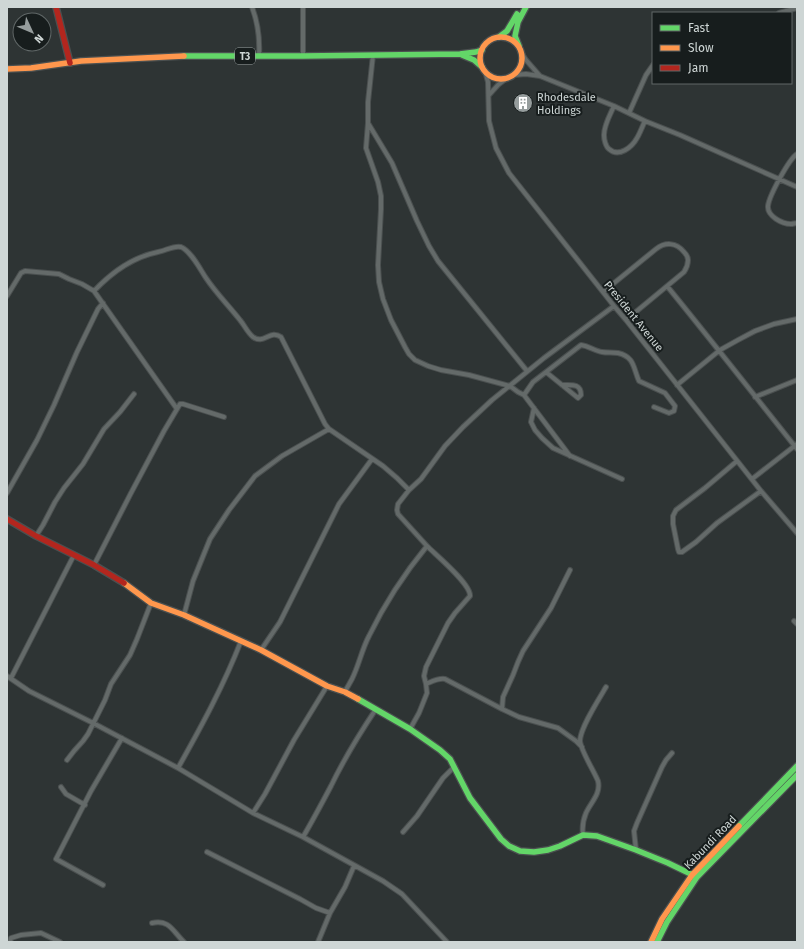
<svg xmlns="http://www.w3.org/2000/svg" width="804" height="949" viewBox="0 0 804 949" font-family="'Fira Sans',sans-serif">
<rect width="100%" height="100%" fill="#2e3434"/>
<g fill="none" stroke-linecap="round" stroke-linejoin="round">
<!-- street casing -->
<g stroke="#4b5050" stroke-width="6">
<path id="street" d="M252,7C258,23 260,39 259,56
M779,13L797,8
M521,52L526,60L540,76
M373,55L368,102V123L392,163L417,221L429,246L438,261L527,371
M303,56V7
M485,71L488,82L489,121L496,148L509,173L614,306L626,320L761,491L797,533
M514,75L526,74L540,76L614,106L645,121L680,135L797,187
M489,95L498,85L507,78
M614,106C610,115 604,125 604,135C604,140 606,147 609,149C619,158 632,147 637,138C640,133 642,127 645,121
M629,113L646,75L653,65
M368,123L366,148L378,182L381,196V209L378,265L379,282L383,299L391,320L405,347L409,354L415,360L428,366L441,370L469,375L510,386L518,392L524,395L570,456
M797,154C789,159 769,196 768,206C767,216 782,224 791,224C793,224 795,223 797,223
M667,286C711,340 754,395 797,449
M94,291C111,273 133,257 158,252C165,251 174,245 181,247C191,251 200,269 206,278C216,293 229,306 240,320C245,326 247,332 253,337C264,345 270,329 281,337L325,424L329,429L383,466L397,478L409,490
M603,292L656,249C665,242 676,242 684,252C686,254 688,257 688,260C688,265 686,269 684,272L626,320
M7,296L21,273L25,271L59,274L69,279L82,284L94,291L177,409
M546,372L581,345C589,346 595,351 602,352C607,353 613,352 618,353C635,357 633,368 639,381L665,393L675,406L674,411L669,413L654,407
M677,385L720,350L738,340L755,331L774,324L797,319
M524,395L533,382L546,372L578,398L581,395C581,383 571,385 562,385
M755,397L797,380
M534,408L531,422L535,430L542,438L553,448L622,479
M737,461L705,488L676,510L673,516V524L678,549L679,552H682L696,542L717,523L761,491
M752,479L797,444
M7,493L37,440L54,405L77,352L98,309L103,303
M36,536L43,525L55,502L64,488L83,464L104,429L120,412L134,394
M94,565L131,493L164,431L180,404H183L224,417
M570,570L551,608L523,651L518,662L513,675L503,697L502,709L519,717L558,728L576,741L582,747
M184,615L193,581L210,539L229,510L255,476L282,456L329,429
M794,621L797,624
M261,650L280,622L339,504L372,459
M7,676L29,691L93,723L178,768L253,813L303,837L383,881L402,894L447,942
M11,678L74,555
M426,684C433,681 438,678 445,679L502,709
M345,692C347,687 350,683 352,679C359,665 362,649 369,636C385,603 404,574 427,546L398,514L397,510L398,504L409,490L421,479L445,446L463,427L492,400L544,358L614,306
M410,729L419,713L427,693L426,684L424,676L426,667L448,623L455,613L470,596C471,584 436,555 427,546
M67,760L74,751L83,741L88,734L105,700L111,684L130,655L137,639L151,603
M178,768C201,727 224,685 241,641
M61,787L66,794L85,805
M253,813L265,794L294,740L327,686
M403,832L417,816L443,778L454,767
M583,835C582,827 583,820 586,813C591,802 601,794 598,781C594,771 581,751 580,741C580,728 599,699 606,687
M303,837C313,820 322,803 331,786C344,759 360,733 376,709
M636,850L634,831L637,823L662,767L666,760L672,753
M207,852L300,899L316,908L330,913L345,887L354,866
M103,885L56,859L91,791L122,738
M152,923C170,919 173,932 184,942
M10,942L11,938L21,935L41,933L60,942
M318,942L330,913"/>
</g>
<!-- fast casing -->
<g stroke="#4b5050" stroke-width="8">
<path id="fast" d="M499,37L507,31L517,14
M519,46L515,36L518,22L526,7
M462,55L474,60L482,67
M184,56H303L460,54L476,52L482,50
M358,699L410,729L440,750L450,759L470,798L501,839L509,846L520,851L534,852L548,850L560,846L583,835L597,836L636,850L668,863L697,877
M739,826L797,766
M657,942L667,922L697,877L797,775"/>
</g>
<!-- slow casing -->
<g stroke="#4b5050" stroke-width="8">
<path id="slow" d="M480 58a21 21 0 1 1 42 0a21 21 0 1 1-42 0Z
M7,69L31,68L81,61L184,56
M124,583L151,603L184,615L261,650L327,686L345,692L358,699
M651,942L662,919L692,875L739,826"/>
</g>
<!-- jam casing -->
<g stroke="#4b5050" stroke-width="8">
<path id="jam" d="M56,7L70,63
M7,519L36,536L94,565L124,583"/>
</g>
<!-- street -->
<use href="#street" stroke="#646a69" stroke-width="4"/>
<!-- fast -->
<use href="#fast" stroke="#63d668" stroke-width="5.5"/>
<!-- slow -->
<use href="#slow" stroke="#ff974d" stroke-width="5.5"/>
<!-- jam -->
<use href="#jam" stroke="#b3261e" stroke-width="5.5"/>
</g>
<!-- icons -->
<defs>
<g id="building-disc" transform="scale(1)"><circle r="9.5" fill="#969d9d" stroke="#171d1d"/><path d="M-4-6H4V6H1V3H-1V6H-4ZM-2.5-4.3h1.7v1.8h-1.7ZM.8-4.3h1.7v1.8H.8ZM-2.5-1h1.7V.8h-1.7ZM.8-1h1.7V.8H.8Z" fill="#fff"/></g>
</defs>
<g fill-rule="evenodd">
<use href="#building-disc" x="523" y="103"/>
</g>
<g text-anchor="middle" stroke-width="4" stroke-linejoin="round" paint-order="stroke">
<!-- shield labels -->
<rect fill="#171d1d" stroke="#979e9e" stroke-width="1" x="235" y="48" width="20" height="16" rx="3"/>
<g font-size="10" font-weight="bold" fill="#ced6d5">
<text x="245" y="60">T3</text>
</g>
<!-- poi labels -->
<g font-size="11" fill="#ced6d5" stroke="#171d1d" text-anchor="start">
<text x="537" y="101">Rhodesdale<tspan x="537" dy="13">Holdings</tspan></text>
</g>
<!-- street labels -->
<g font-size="11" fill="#ced6d5" stroke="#171d1d">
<text transform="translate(634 316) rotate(51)" y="4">President Avenue</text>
<text transform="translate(710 842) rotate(-46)" y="4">Kabundi Road</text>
</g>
</g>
<!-- border -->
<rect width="804" height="949" fill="none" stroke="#ced6d5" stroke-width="16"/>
<!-- legend -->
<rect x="652" y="12" width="140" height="72" fill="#171d1d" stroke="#606767"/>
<rect x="660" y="25" width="20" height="6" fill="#63d668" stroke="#606767"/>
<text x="688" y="32" font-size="12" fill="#ced6d5">Fast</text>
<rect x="660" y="45" width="20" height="6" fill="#ff974d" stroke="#606767"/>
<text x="688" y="52" font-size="12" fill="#ced6d5">Slow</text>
<rect x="660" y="65" width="20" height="6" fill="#b3261e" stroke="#606767"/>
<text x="688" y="72" font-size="12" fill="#ced6d5">Jam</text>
<!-- north arrow -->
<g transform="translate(32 32) rotate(134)"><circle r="19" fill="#171d1d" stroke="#606767"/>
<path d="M0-3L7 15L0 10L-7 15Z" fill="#969d9d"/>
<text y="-6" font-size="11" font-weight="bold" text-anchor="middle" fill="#ced6d5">N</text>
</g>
</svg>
